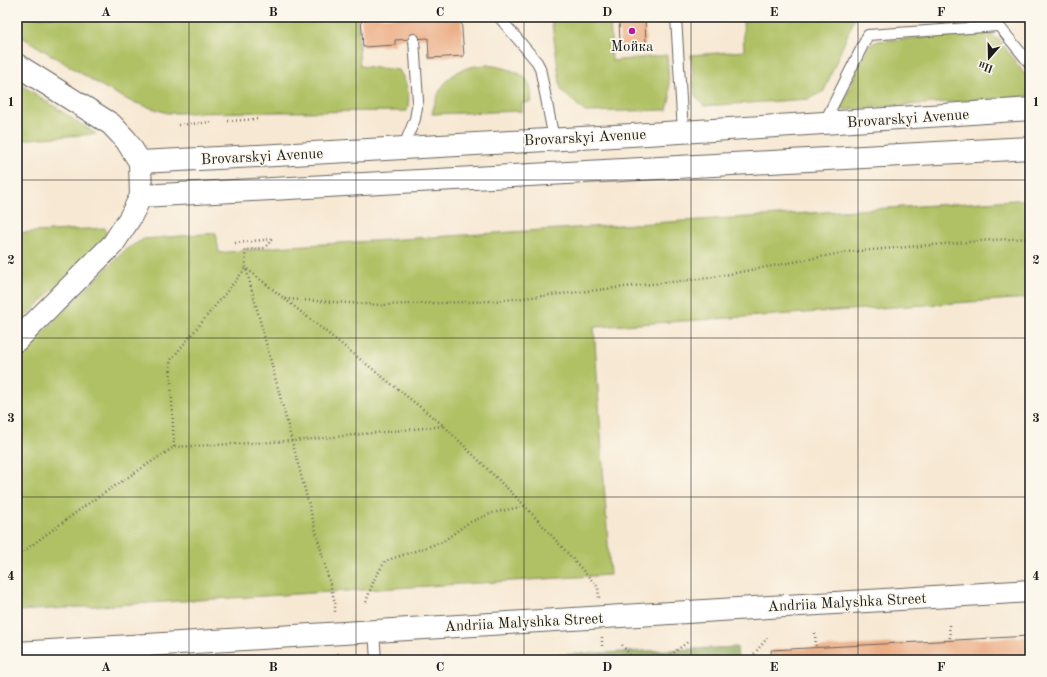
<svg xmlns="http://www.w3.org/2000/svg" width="1047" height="677" viewBox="0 0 1047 677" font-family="'Old Standard TT',serif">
<rect width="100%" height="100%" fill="#fbf7ec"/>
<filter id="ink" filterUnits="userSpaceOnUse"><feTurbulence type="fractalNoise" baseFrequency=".025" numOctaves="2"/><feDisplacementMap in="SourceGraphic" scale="8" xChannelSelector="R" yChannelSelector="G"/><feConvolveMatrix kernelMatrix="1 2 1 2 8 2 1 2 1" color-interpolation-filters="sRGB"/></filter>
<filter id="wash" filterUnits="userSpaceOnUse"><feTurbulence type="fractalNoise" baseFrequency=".012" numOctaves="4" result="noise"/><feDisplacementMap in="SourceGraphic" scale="16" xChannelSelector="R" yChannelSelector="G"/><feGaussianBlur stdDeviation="0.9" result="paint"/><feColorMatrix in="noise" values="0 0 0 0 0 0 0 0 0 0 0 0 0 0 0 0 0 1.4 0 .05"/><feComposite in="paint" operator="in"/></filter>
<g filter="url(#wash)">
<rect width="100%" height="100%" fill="#f7e8d3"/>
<!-- green -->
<path fill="#b0c165" stroke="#666e40" d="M17,17H357L360,66L399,70C407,83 411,96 407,111L167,113L130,101L100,85L17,34Z
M551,17H610L612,61L667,55L670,98L667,110L585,112L561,90Z
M743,17H855L824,91L809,99L704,106L695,95L691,55L744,51Z
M983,33L992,35L1000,41L1030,81V96L840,110L865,52L870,45L878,41Z
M487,65C500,67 523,70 529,84C532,88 531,97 532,102L522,103V111L432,114C439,82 454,66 487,65Z
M17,82L96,134L17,140Z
M1030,199V298L594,327L610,575L17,611V358L126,249L144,239L216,233L219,253L276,247Z
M105,228L106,238L17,325V233Z"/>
<!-- forest -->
<path fill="#8ca75a" stroke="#54623b" d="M737,647L738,660H441Z"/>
<g id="blocks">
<!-- building -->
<path fill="#ecae86" d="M361,17H461L464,56L429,58L428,38L395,40V45L363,47Z
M619,17H645L646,46H620Z
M920,17H959L951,26Z
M1030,636V660H772L771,650Z"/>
</g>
</g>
<g filter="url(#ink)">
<use href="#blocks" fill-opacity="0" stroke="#69635c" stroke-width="1"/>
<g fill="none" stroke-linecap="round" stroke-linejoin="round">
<!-- lane casing -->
<g stroke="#69635c" stroke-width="12">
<path id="lane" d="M499,17L537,62L540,68L554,139
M676,17L683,132
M824,123L868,35L999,26L1030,64
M403,148L415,119L418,101L414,39
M374,631L376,660"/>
</g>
<!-- secondary casing -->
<g stroke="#69635c" stroke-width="24">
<path id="secondary" d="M17,653L1030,591"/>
</g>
<!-- primary casing -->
<g stroke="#69635c" stroke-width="24">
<path id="primary" d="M140,162C437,147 734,130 1030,109
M141,196L1030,148"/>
</g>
<!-- highway casing -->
<g stroke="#69635c" stroke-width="24">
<path id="highway" d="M17,65L111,124L126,140L140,162L141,196L130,218L113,244L17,340"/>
</g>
<!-- path -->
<path stroke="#69635c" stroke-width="2.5" stroke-dasharray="1 3" stroke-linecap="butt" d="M228,121L258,119
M178,125L213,122
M272,239L265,248L245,250L246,268L335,603V612
M235,243L272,239
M285,299L380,305L495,301L708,278L847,252L992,240L1030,238
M174,447L170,361L246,268L444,426L525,506L598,587L599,598
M17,556L89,503L174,447L293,441L444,426
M366,602L374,580L385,561L442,542L468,523L492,513L525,506
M949,625L950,640
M815,633L816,648
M602,637V646
M622,645L634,660
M338,653V660
M664,660L689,641
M749,660L769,636"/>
<!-- lane -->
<use href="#lane" stroke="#fff" stroke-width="10"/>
<!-- secondary -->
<use href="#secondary" stroke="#fff" stroke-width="22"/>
<!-- primary -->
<use href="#primary" stroke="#fff" stroke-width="22"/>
<!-- highway -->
<use href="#highway" stroke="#fff" stroke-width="22"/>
</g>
</g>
<!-- grid -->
<path fill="none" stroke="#1c1c1c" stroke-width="1" stroke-opacity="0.55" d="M189,17V660M356,17V660M524,17V660M691,17V660M858,17V660M17,180H1030M17,338H1030M17,497H1030"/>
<!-- markers -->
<circle fill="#b5179e" stroke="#fbf7ec" stroke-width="1.5" cx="632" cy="31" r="4"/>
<g text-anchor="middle" stroke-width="3.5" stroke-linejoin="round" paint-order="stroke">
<!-- poi labels -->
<g font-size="15" fill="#1c1c1c" stroke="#fbf7ec">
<text x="632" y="51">Мойка</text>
</g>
<!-- street labels -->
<g font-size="15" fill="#1c1c1c" stroke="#fbf7ec">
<text transform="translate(908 118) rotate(-4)" y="5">Brovarskyi Avenue</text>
<text transform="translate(585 137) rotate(-3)" y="5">Brovarskyi Avenue</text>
<text transform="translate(262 156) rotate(-3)" y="5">Brovarskyi Avenue</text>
<text transform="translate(847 602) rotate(-3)" y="5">Andriia Malyshka Street</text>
<text transform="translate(524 622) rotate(-3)" y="5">Andriia Malyshka Street</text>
</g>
</g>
<!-- margin -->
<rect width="1047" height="677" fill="none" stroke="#fbf7ec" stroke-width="44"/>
<!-- north arrow -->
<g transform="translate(989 58) rotate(200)" stroke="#fbf7ec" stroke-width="3" paint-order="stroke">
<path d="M0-3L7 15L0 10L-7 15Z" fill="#1c1c1c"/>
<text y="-6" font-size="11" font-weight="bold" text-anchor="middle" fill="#1c1c1c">Пн</text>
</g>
<rect x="22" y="22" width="1003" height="633" fill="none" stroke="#1c1c1c" stroke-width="1.5"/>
<g font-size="13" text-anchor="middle" font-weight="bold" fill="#1c1c1c">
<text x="106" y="16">A</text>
<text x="273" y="16">B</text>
<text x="440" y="16">C</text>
<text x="607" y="16">D</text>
<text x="774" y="16">E</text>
<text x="941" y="16">F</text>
<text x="11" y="106">1</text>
<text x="1036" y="106">1</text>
<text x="11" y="264">2</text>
<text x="1036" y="264">2</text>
<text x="11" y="422">3</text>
<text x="1036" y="422">3</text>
<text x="11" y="580">4</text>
<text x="1036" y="580">4</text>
<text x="106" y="671">A</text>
<text x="273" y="671">B</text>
<text x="440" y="671">C</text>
<text x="607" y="671">D</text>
<text x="774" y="671">E</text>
<text x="941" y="671">F</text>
</g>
</svg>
